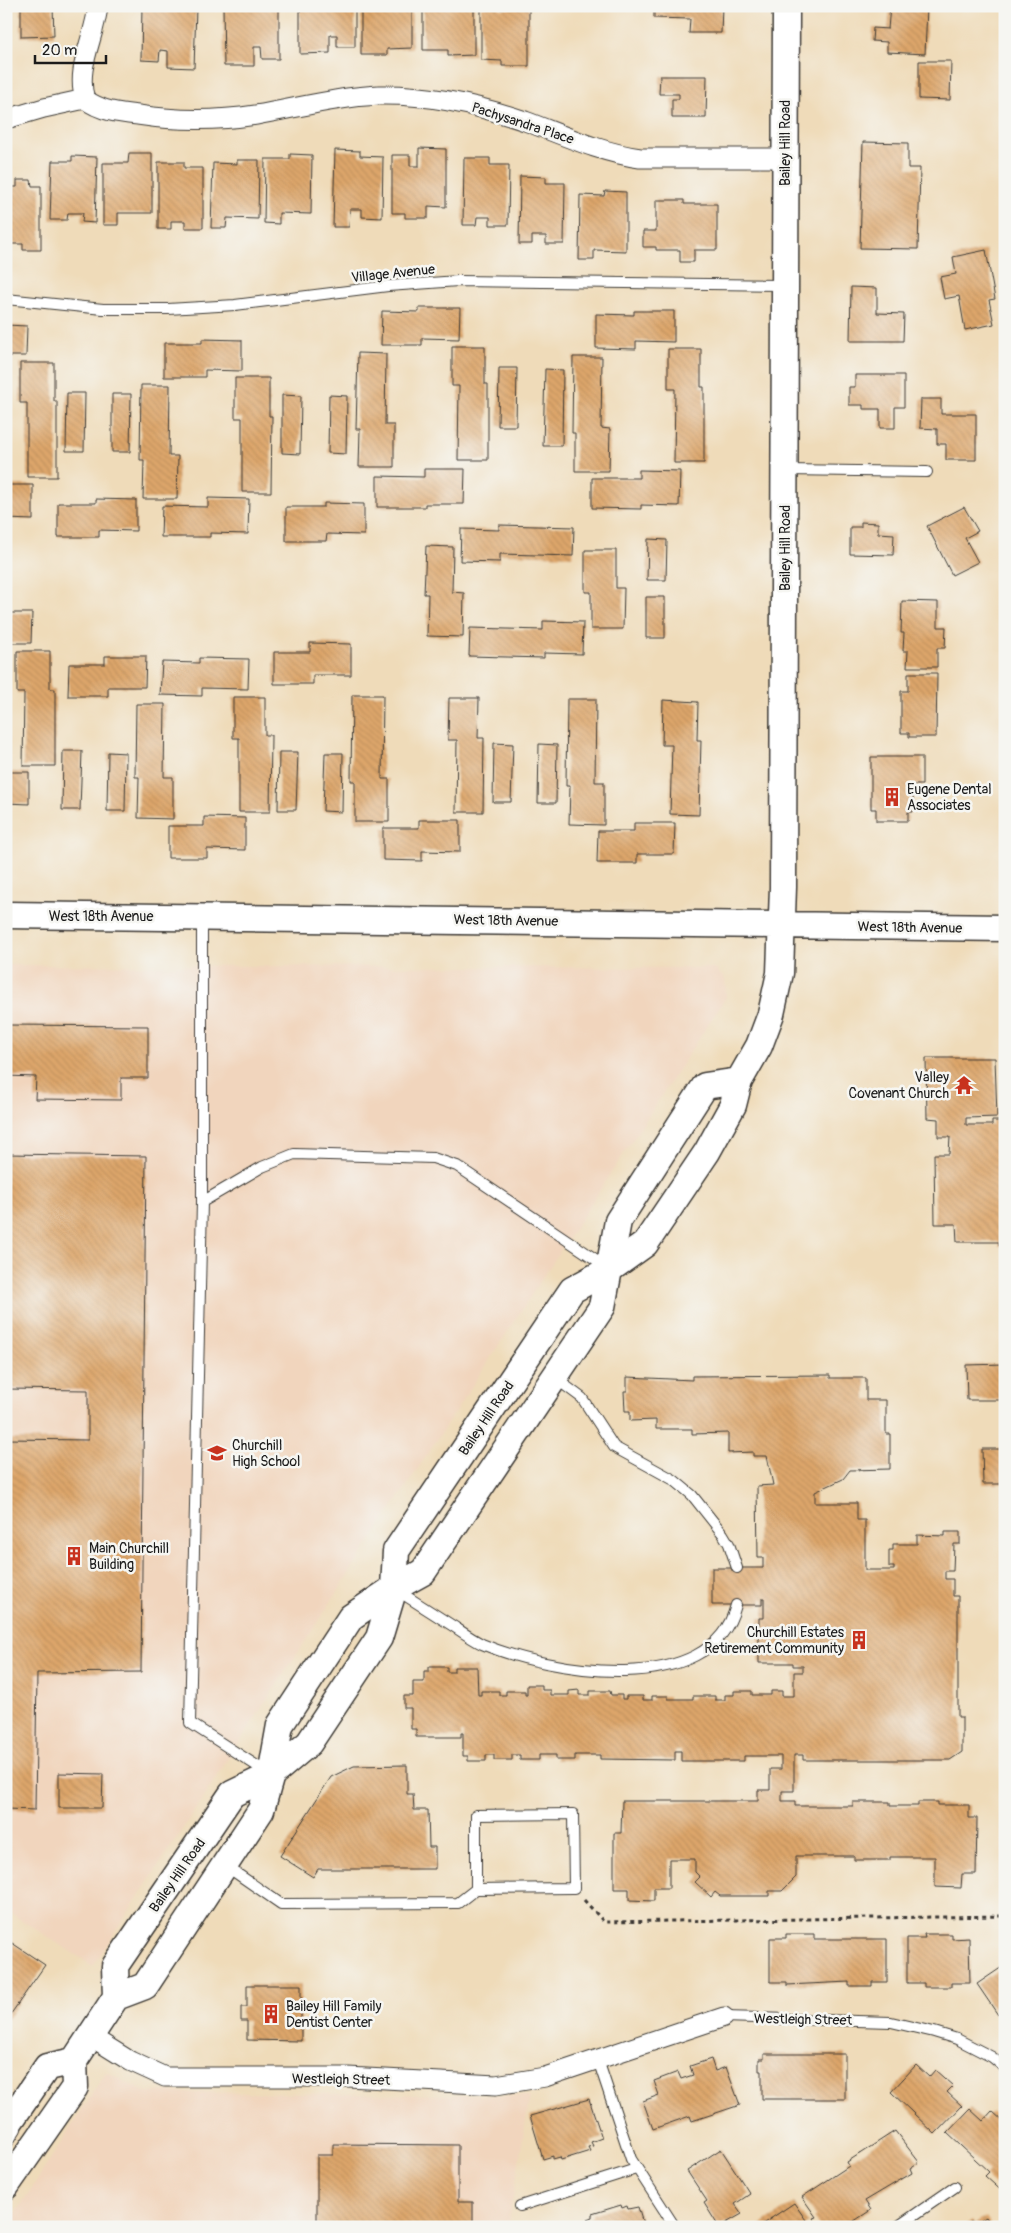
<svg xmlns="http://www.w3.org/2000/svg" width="1011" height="2233" viewBox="0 0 1011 2233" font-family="Pangolin,sans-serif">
<defs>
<pattern id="building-back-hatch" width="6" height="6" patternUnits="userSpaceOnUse" patternTransform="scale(1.25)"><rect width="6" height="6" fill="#dda66b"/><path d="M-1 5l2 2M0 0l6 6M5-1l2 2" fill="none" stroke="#bd8e5c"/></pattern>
</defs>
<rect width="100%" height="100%" fill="#f6f6f2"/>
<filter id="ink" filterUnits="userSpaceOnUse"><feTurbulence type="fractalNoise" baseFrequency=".02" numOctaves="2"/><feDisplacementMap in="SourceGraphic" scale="10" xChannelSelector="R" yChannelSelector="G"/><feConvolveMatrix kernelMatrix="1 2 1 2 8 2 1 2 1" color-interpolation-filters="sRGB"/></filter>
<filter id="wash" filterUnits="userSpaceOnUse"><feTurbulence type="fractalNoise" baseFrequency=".0096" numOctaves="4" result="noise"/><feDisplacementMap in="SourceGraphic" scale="20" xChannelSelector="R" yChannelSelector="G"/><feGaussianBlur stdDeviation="1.12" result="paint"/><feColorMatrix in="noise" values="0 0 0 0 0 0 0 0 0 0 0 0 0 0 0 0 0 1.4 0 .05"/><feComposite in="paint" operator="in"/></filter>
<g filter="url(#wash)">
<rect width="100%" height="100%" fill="#efdbb9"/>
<!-- built -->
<path fill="#f1d5bd" d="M6,965L714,968L725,979L726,997L93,1966L6,1910Z
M106,2072L143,2091L150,2092L530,2096L508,2227H7Z"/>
<g id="blocks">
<!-- building -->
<path fill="url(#building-back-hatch)" d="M21,6H53L54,36L21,37Z
M142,6L196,8L194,68L168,67V51L160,50L159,61L141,60Z
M223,6H279V59H262L261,47H254V66H224Z
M300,6H355V47H337V35H330V53L300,54Z
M361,6H412V48L387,49V55H361Z
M423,6H474V55L448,56V50H423Z
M481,6H500V9L529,6V66H502V61L481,60Z
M654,6H722L721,33H689L690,19L654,18Z
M890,6L927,7L925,54L887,52V42L872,41L873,28L888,29Z
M919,61H951L950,100L919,99Z
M660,76H707L706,118H672V99H679V94H659Z
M863,142L908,143V168H920L918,249L860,248Z
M419,148L446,149V207L428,206V218H405V213H392V155H410V166H419Z
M335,150L360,151V156L383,157L382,218L362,217V209H350L349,227H333Z
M129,153H152V213H118V225H103V163H128Z
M290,154L312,155L311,214L279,213V224L264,223L265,159H290Z
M72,156L97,157L95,223L82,222L83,213H68L67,220H50L52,161H72Z
M464,158H490V165H509L508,225H490V217H477L476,225H463Z
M237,160H259L258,219L227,218L226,228H211L213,163L237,164Z
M158,162H184V168H203V228H185V221H171V229H158Z
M520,176L546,177V183H565L564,244H546V236H532V244H519Z
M17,180H31L32,186H41V250H23V244H10V251H6V187H17Z
M605,191L626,192V251L594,250V260H579L580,195L604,196Z
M656,200H684V204H717V250H694V262H680V250H656V247H643V231H656Z
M986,250L995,299L989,300L994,324L965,330L959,296L944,299L940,277L956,274L953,257Z
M851,287L877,288V313L904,314L903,341H850Z
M419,308H460L459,339L422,338V345H381L382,311L419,312Z
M634,311H674V342L636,341V349L596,348V314L634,315Z
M6,325L27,326L26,356H6Z
M202,339L242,340V371L205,370V377H164V343H202Z
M452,346H485V384H488V460H458L459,386H452Z
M668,349H701V387H704V463H674L675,389H668Z
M358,353L386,354L385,425H394V467H359L360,429H356Z
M573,357H602L601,428L610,429L609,471H575V433H572Z
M20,363H54V401H57V477H27V403H20Z
M499,368H517L516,426H498Z
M545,369L563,370L562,446H543Z
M855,375H904V407H895V428H880V409H863V405H849V387H855Z
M235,378H269V416H272L271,492H242V418H235Z
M141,385H170L169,456H178L177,499H143L144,460H140Z
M67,393H85L84,451H66Z
M112,394H131L130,452H112Z
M282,395L301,396L300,454L282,453Z
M329,395L347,396L346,454L328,453Z
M921,399H941V414H976V460H946V444H937V429L920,428Z
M424,469H465L464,504H425V507H377V476L424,477Z
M639,470L680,471L679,506L641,505V509L592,508V478H639Z
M6,485H33V520L6,519Z
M208,498L249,499L248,534L210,533V537H161L162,506L208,507Z
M96,499L136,500V531L99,530V537H58V503H96Z
M324,503L364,504V535L327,534L326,541H286V507H324Z
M964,507L978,531L965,538L978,562L952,575L927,526Z
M861,522L878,523V533L894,534L893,555L850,554V527H861Z
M499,525L574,527L573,556L500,554V562L460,561L461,529L499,530Z
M648,539L667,540L666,580H647Z
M426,546L453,547L452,592L464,593L463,637L427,636L428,594H424Z
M585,550H616V588H624L623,629H591V592H585Z
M646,597H665V638H646Z
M902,601L938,602V627H946L945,648H937V667H907L908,651H903L904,633H901Z
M6,613H32L31,643H6Z
M543,621L583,622L582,654L544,653V658L469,656L470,628L543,630Z
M310,643L351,644V675H313V684H274V652H310Z
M17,651H50V689H55V766H23L24,693H17Z
M105,656H146L145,687H108V696H68L69,664H105Z
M199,658L249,659L248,689L202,688V696L160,695L162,662L199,663Z
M908,673H937L936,737H909V733H901V691H908Z
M352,695H383L382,779H389V822H355V781H351Z
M233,697H265V735H271L270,812H239V738H233Z
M449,698H479L478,738H484L483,812H456L457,740H448Z
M567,699H596L595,782H604V825L569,824L570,786H566Z
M663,700L698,702L697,740H701L699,815L670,814L672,745H662Z
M136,704H165L164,777H173V819L138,818L139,777H135Z
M494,743L513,744L511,802H493Z
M539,744L557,745L556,803H538Z
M63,751H82L80,810H62Z
M108,752L126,753L125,811H107Z
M279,752H298L296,810H278Z
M325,753H343L342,812L323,811Z
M871,757H922V785H913V812H908V821H876V809H871Z
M6,772H29V804L6,803Z
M204,817L245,818V850L207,849V858H168V826H204Z
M419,820H460V852L422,851V861L383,860V828H419Z
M634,823H675L674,854H637V863H597L598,831H634Z
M6,1025L148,1026V1078H121V1100L35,1099L36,1077L6,1076Z
M926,1058H995L997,1117L966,1118V1125H992V1121H1005V1246H999V1242H957L956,1224H935L934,1154H949L950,1137H938V1119L927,1118Z
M6,1154L146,1156L141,1672L37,1673L35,1810L6,1809V1439L88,1440V1390L6,1389Z
M1005,1364V1400H967L966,1365Z
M830,1375V1378H866V1400H886V1434H890V1469L850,1470L843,1479L815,1492V1503H857V1520H865V1570H894V1567H889V1550H893V1544H917V1535L945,1536V1532H960V1544H954L953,1571H945V1579H953V1596H958V1717H962V1752L950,1760H803V1755H794V1791H782V1801H795V1806H853V1802H890V1806H918V1802H938V1805H969V1818H977L976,1874H962L961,1888L935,1887V1857H890V1860H854V1856H796V1877L782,1891H769V1896H720L715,1892L711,1897L695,1882L700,1877L695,1872V1859H669V1888H654V1901L629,1900V1889H614V1833H621L622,1801H758V1790H770V1769H781V1756H744V1761H681V1751H675V1760L600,1759V1755H575V1760H556V1755H539V1760H520V1755H512V1760H494V1755H486V1761H468V1756H463V1733H461V1737H416V1729H411V1708H404V1696H413V1682H424V1671H429V1667H447V1672H454V1667H477L478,1695H481V1691H499V1695H506V1691H525V1695H527V1685H542V1690H550V1695H569V1691L579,1690V1695H590V1691H610L611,1695H622V1699H626V1696H643V1700H652V1696H668V1699H693V1696H715V1700H725V1695H734V1691H752V1695H771V1691H782V1696H794V1672H803V1666H793V1663H759V1618H764V1598H762V1605H712V1568H763V1557H758L757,1486L773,1485L767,1456H753V1452L728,1453V1433L692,1434V1429H656V1420L630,1421V1411H625L624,1391H627V1377L692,1380V1376Z
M982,1449H1005V1484H983Z
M407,1765V1794H413L414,1810H428L429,1847H435V1869H318L313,1877L280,1856L331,1777L354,1766Z
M59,1773L103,1774L102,1808H59Z
M786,1934H814V1939H887V1982H872V1986H849V1982L787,1985V1982H770V1938H786Z
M924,1934H952V1939L969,1938L970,1983H951V1987H924V1983H907V1938H925Z
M6,1939L45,1965L6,2021Z
M1005,1965V2011L998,2015L977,1984Z
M247,1985H301V2041L247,2040V2021H241V2007H247Z
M764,2054H845V2099H762V2071H759V2059H764Z
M711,2059L715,2071L726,2067L740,2105L692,2121L690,2116L653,2129L643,2101L659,2095L654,2081L678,2072L681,2079L693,2075L690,2066Z
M916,2065L929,2077L935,2070L953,2086L947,2092L962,2106L935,2134L891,2092Z
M589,2099L602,2138L591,2142L593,2146L588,2147L590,2151L561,2160L560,2157L553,2159V2156L543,2159L530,2116Z
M970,2109L983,2121L992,2111L1005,2123L1003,2129L1005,2131V2194L985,2176L989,2172L947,2133Z
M895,2131L919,2162L910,2168L912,2173L865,2201L871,2210L845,2227H835L833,2225L819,2227L813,2218L816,2217L802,2197L849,2166L847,2162Z
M333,2144L458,2145V2202H473V2227H317V2155H333Z
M721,2149L750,2194L735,2204L742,2214L719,2227L704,2203L707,2201L687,2171Z
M794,2203L808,2223L805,2225L806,2227H758Z
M621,2205L622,2208L627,2206L628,2209L638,2207L644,2227H579V2225L588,2222L587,2219L592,2217V2214Z
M986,2217L993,2227H964L972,2221L974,2225Z"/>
</g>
</g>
<g filter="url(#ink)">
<use href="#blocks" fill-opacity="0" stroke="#3c3934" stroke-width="1"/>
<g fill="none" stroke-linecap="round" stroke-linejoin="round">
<!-- lane casing -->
<g stroke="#3c3934" stroke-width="12">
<path id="lane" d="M6,299L103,309H168L235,305L388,286L458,281L784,285
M786,470L927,472
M202,917V1202L190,1723L268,1773
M202,1202L262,1167L294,1154L433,1158L457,1166L607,1267
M555,1378L582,1398L614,1447L674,1480L692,1495L723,1534L729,1544L737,1568
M395,1589C414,1601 434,1614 453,1626C462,1632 472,1639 482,1644C548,1672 712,1701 736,1605
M226,1866L281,1904L458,1903L476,1889L574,1888L573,1814L476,1815V1889
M724,2017L891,2022L934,2032L957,2039L992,2057L1005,2068
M598,2060L631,2159L675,2227
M6,2145L16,2129
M520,2206L636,2169
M897,2227L955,2187"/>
</g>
<!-- street casing -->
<g stroke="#3c3934" stroke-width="21">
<path id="street" d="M85,99C75,69 95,37 98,6
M10,118L44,108L85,99C100,111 119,113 138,115C177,121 217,121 256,115C297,108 337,97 379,95C429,94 478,105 525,121C563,135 599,152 640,158H785
M90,2036L130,2061L165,2077H348L496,2085L545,2077L724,2017"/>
</g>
<!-- secondary casing -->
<g stroke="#3c3934" stroke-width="29">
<path id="secondary" d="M6,915L1005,928
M116,1997L145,1986L261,1810L271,1775L280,1725L351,1617L394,1588L423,1572L602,1307L618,1221L705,1086L739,1081
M6,2127L47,2067L74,2061
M6,2186L75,2087L74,2061L116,1997L115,1966L232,1794L271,1775L309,1743L379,1638L394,1588L396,1551L572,1290L610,1269L645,1244L707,1152L733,1105L739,1081L759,1046L771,1014L780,973L783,887L786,6"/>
</g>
<!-- path -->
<path stroke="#3c3934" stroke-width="3" stroke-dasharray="4 4" stroke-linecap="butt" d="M584,1900L604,1922L1005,1916"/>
<!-- lane -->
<use href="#lane" stroke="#fff" stroke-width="10"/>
<!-- street -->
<use href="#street" stroke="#fff" stroke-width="19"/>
<!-- secondary -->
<use href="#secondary" stroke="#fff" stroke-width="26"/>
</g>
</g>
<!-- icons -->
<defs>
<g id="building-bare" transform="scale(1.5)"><path d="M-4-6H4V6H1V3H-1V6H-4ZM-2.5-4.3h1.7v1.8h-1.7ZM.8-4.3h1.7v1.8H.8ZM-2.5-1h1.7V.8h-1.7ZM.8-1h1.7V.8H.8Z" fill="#c8321e" stroke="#f6f6f2" stroke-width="2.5" paint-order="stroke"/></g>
<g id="temple-bare" transform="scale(1.5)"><path d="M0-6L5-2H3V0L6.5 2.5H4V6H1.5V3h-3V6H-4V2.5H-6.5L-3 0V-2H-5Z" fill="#c8321e" stroke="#f6f6f2" stroke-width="2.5" paint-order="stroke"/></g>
<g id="school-bare" transform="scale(1.5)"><path d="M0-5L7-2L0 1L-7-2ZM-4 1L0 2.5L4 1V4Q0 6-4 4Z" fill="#c8321e" stroke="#f6f6f2" stroke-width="2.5" paint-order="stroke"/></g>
</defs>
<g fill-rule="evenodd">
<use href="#building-bare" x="892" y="797"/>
<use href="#temple-bare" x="964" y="1085"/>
<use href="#school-bare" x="217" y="1453"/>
<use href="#building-bare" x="74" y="1556"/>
<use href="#building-bare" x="859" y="1640"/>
<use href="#building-bare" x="271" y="2014"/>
</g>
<g text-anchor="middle" stroke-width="5" stroke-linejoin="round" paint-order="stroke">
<!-- street labels -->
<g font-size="14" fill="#1c1c1c" stroke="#f6f6f2">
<text transform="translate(523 123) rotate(18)" y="5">Pachysandra Place</text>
<text transform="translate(785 143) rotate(-90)" y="5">Bailey Hill Road</text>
<text transform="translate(393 273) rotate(-6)" y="5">Village Avenue</text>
<text transform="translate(785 548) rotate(-90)" y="5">Bailey Hill Road</text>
<text x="101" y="921">West 18th Avenue</text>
<text transform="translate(506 920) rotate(1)" y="5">West 18th Avenue</text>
<text transform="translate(910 927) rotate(1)" y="5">West 18th Avenue</text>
<text transform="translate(486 1418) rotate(-56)" y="5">Bailey Hill Road</text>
<text transform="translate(177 1875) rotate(-55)" y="5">Bailey Hill Road</text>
<text transform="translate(803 2019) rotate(1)" y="5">Westleigh Street</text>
<text transform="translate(341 2079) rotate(1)" y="5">Westleigh Street</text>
</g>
<!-- poi labels -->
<g font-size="14" fill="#1c1c1c" stroke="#f6f6f2" text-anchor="start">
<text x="907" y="794">Eugene Dental<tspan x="907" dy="16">Associates</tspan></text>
<text x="949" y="1082" text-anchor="end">Valley<tspan x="949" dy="16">Covenant Church</tspan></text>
<text x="232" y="1450">Churchill<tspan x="232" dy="16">High School</tspan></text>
<text x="89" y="1553">Main Churchill<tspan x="89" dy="16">Building</tspan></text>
<text x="844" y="1637" text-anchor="end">Churchill Estates<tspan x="844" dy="16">Retirement Community</tspan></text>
<text x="286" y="2011">Bailey Hill Family<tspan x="286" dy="16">Dentist Center</tspan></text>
</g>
</g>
<!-- margin -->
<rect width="1011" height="2233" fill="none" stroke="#f6f6f2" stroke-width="25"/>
<!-- scale -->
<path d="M35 55v8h71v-8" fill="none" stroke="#1c1c1c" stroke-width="2.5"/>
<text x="42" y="55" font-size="15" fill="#1c1c1c" stroke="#f6f6f2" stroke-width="4" paint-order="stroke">20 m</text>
</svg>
